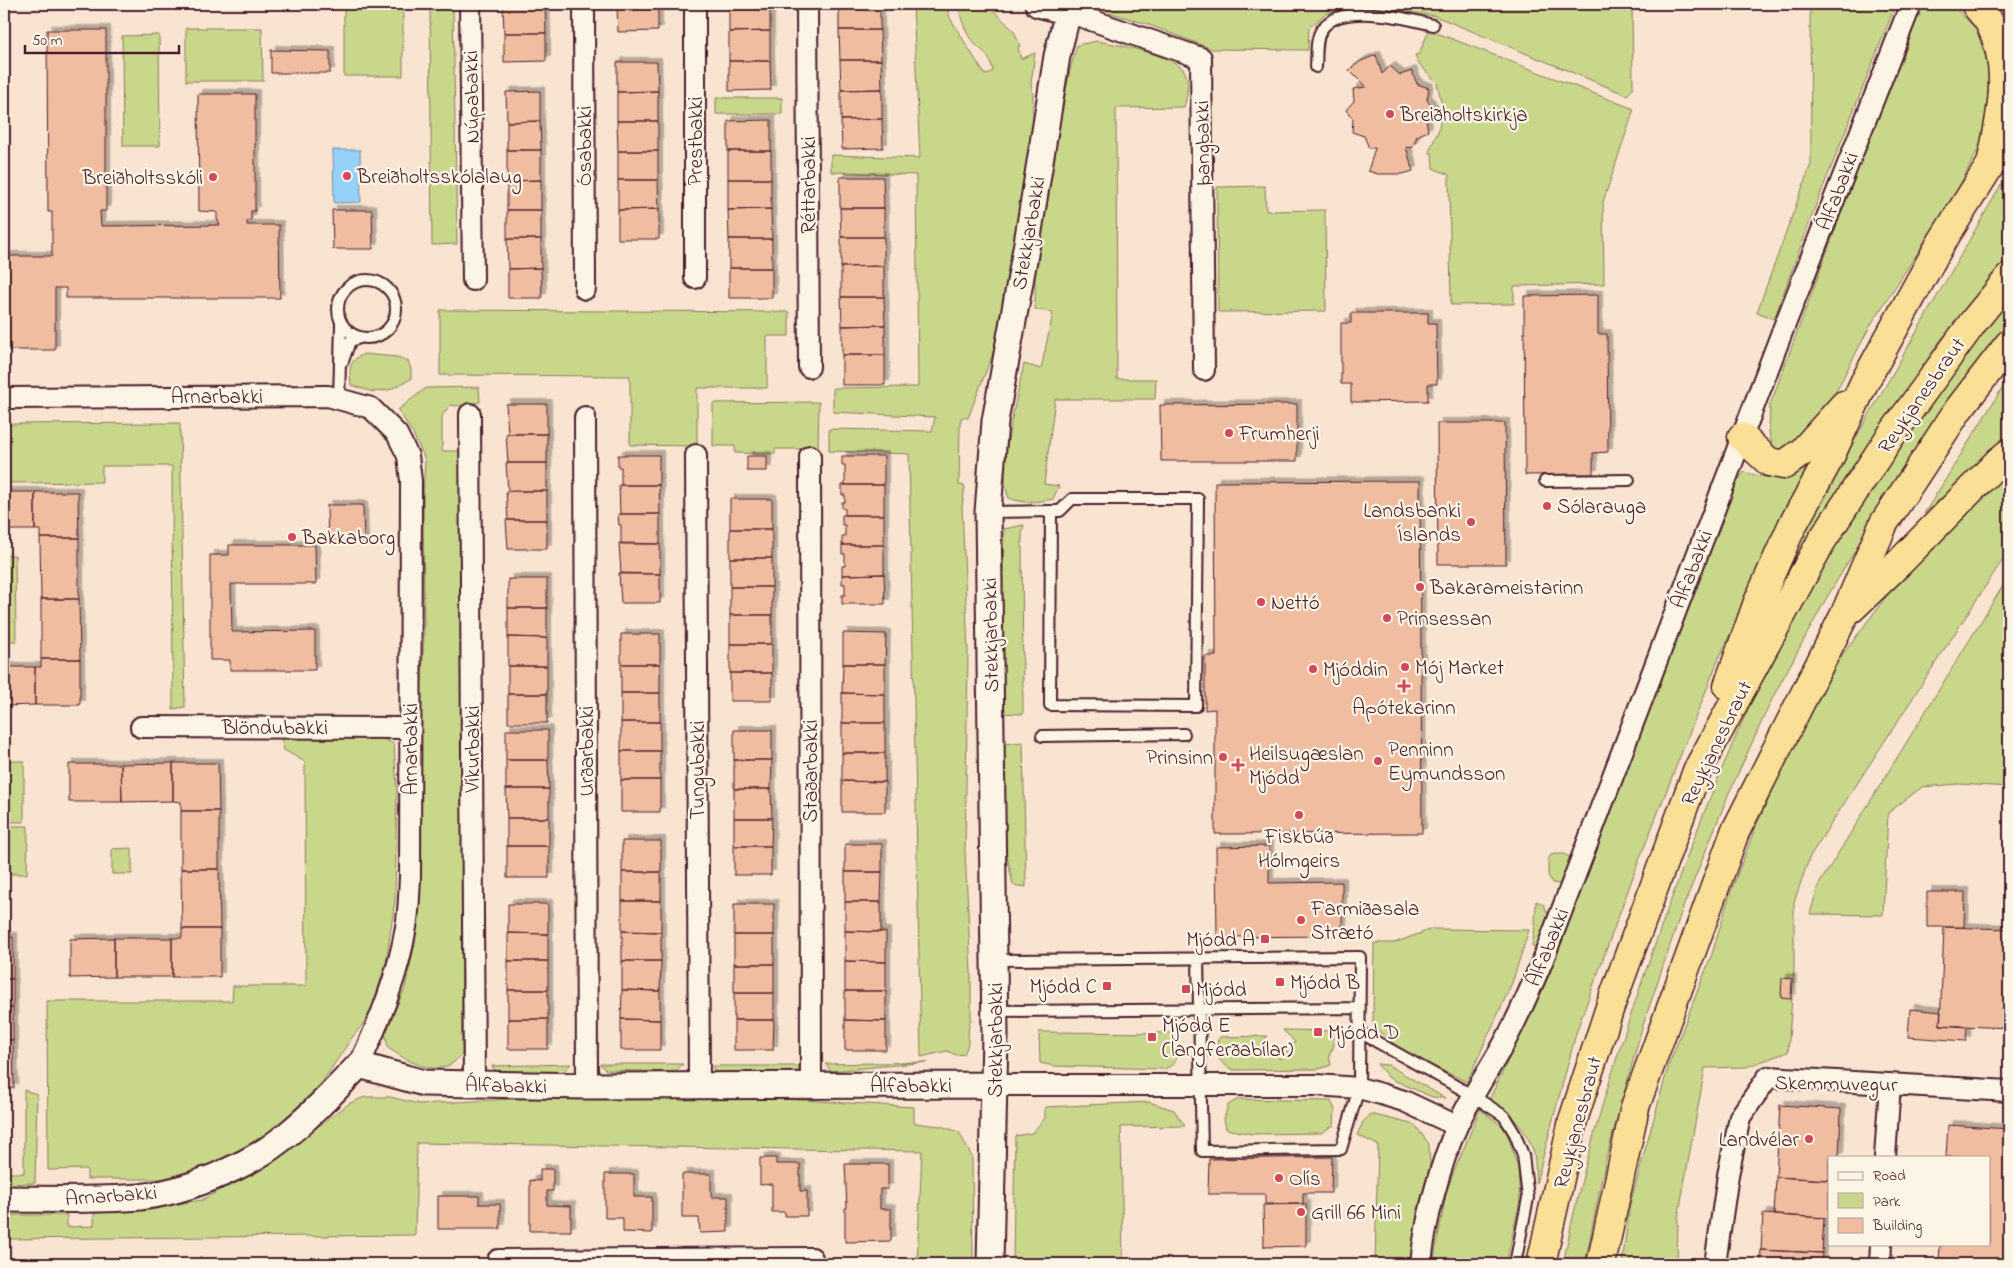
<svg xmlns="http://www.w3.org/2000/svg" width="2013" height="1268" viewBox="0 0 2013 1268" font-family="'Indie Flower',sans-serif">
<defs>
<filter id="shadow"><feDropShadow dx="4.5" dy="-4.5" stdDeviation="0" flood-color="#0004"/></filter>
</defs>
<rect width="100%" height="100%" fill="#f8e4d1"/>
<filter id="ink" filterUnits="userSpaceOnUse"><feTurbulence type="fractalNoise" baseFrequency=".02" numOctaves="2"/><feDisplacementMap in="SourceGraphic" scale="10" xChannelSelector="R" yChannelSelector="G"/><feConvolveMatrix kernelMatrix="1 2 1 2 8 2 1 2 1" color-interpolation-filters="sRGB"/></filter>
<g filter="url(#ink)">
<!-- green -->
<path fill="#c9d78b" stroke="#8a7b5b" d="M344,4H403V76H344Z
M430,4H453L457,244L432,245Z
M913,4H946L950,18L985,75L993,71C988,49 981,53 970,38C964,29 960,15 958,4H987L1014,31L1020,46L1018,47L1021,59L1035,53L1031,83L1033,95L1032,154L997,336L992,356L968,418L962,417L960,422L959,485L965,486L962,507L968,651L965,851L971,972V1019C965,1031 972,1040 964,1054L956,1055L947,1051L921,1057L909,454L829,451V429L932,431L935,417L833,412V388L918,387L916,175L831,172V155L920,158Z
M1097,4H1632L1633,89L1627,95L1435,16L1365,6L1345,7L1325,14L1309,28L1308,50L1212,49L1144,23L1111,13Z
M1810,4H1896L1814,210L1774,319L1757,312L1811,164Z
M1922,4H1950L1976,28L1994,82L1981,144L1942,220L1912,261L1870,326L1829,405L1791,450H1773L1769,432L1770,405L1914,18Z
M1992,4H2009V46Z
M186,28H262L263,81H186Z
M1429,30L1634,109L1603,202L1604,284L1514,286V304L1451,305L1449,175L1433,168L1432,153L1429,152L1439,129L1442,105L1437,83L1418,63L1415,55L1419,54Z
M159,35L160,146H123L122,36Z
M1097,41C1116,44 1170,55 1183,69C1191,78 1187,97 1184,107L1116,108L1117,379H1156L1155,399H1055L1044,484L1059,486L1053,499C1039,502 1023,504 1009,498C996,472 1018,394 1024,364L1041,369L1053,313L1035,309V243L1070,70L1077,45Z
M716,98H782V114H716Z
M2009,177V256L1940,341L1810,539L1800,535L2001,185Z
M1265,186L1266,211L1325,210L1326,311L1218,312L1217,187Z
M2009,297V327L1965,382L1893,487L1826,599L1774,695L1729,793L1682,910L1642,1028L1605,1163L1585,1264H1563C1584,1158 1616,1055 1652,953C1696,828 1745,702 1810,586C1868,484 1936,388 2009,297Z
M440,310L789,312V336H767V388H697V446L630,445V376L440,375Z
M364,354L397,357L408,361L411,369V379L389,390L373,392L351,385C350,370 347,361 364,354Z
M2009,377V437L1924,514Z
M479,387L480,402L460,406L450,405L442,416V451H461L462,1054C459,1057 455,1062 451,1064C431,1076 405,1059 388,1048L385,1032L405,988L415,943L418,776L424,631L423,499L425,459L412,432L398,410L426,388Z
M819,402L818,449H775V454L735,453V446H713V403Z
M180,423L185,707L173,709L172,466H102V482L4,483V424Z
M1806,469L1719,658L1638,863L1577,1030L1536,1183C1535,1174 1536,1163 1534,1154C1528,1131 1510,1111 1489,1100L1549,975L1736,483L1744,472C1771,480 1781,480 1806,469Z
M2009,471V550L1810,856L1794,902V970L1788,1052L1746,1067L1705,1068L1678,1218L1677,1264H1622L1630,1204L1669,1064L1712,954L1731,891L1756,826L1823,681L1900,578L1984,491Z
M1024,525L1022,533L1023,714L1000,713L1004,529Z
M4,555H15L16,641H4Z
M2009,576V787L1959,784L1922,787L1888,813L1883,915L1810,914L1818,886Z
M379,737L394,744L397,789L395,900L386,963L370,1015L351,1039L321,1084L270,1133L213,1163L166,1179H87V1169L48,1170L47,1001H232L233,986H306L305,762L284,750L281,738Z
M1023,742L1026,887L1013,885L1004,841L1003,744Z
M4,761H24V822H4Z
M4,826H28L27,874H4Z
M132,848V874H112V849Z
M1557,854H1564L1571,858L1572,861L1564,881L1560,884L1552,883L1548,875V859L1551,855Z
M1536,901L1544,905L1550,918L1535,948L1532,947L1535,926Z
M1432,929L1529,930L1512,983L1467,1082C1436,1067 1397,1052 1373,1025L1374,943H1394Z
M1283,1030L1333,1031L1334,1046L1329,1055L1331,1065L1319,1069L1234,1070C1220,1065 1210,1051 1220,1037L1268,1036L1262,1042L1280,1059L1295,1042Z
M1039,1032L1172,1033C1182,1043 1180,1052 1174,1064L1165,1069L1054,1066L1040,1063Z
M928,1062L831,1071L825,1064Z
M571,1064L562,1073L499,1075L492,1066Z
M600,1064H683L674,1072L606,1070Z
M1377,1064L1388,1065L1445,1098L1432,1097L1389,1078Z
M712,1066H801L796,1073H715Z
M24,1090L37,1094L35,1183L4,1184V1173H24Z
M736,1096L914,1107V1123L941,1126L959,1132L972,1157L973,1264H917L922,1151L417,1143L415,1235L4,1239V1215H67V1227L94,1226V1213L135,1211L202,1200L269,1163L350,1103L365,1097H390L419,1104L531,1098Z
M1238,1099L1331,1101L1335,1110L1334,1125L1321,1133L1252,1134L1226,1129L1224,1119L1228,1105Z
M1149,1102L1174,1110L1185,1126L1121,1127L1123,1264H1013L1015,1136L1032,1133L1045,1118V1107Z
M1480,1109L1506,1129L1518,1168L1520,1201L1506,1264H1433L1447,1189Z
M1371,1114L1415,1125L1429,1144L1430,1166L1417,1212L1411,1264H1375L1378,1145L1357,1135L1363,1122Z"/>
<!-- water -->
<path fill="#96d2f7" stroke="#788aa5" d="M333,150H360L361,202L334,203Z"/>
<!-- building -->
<path fill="#f0bda1" stroke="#4a1f2b" filter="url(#shadow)" d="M503,4H545L546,33H504Z
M617,4H658V31L618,32Z
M729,4H770V31L729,32Z
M839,4H880V30H839Z
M47,30H106V211H100L101,226L220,225L217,219V212L199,211L198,94H255V211H251V219L247,222V225H279L280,298H66V288H55V350H4V256H52V212H48Z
M839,30H880L881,60H840Z
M770,31V61H729V32Z
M504,33H546V61L504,62Z
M271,50L330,51V73H271Z
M1376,55L1382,74L1390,66L1400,75L1412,71L1417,84L1429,88L1427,100L1434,110L1426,119L1428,131L1417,136L1412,148L1406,147L1413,171L1403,174H1378L1368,171L1375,148H1369L1364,136L1352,132L1353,119L1346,110L1354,101L1353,89L1366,87L1349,70L1361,61Z
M840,60H881L882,89L841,90Z
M729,61H770L771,90L729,91Z
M617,62H657L658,91L617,92Z
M882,89V119L841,120V90Z
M540,91V121L507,122L506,92Z
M658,91V121H617V92Z
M882,119L883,148L842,149L841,120Z
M771,120V151H728V121Z
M540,121L541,150H507V122Z
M617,121H658V151H618Z
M507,150H541V180L507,181Z
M618,151H658V180H618Z
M728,151H771V179H728Z
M840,177H883L884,208H840Z
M728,179H771V209L728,210Z
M541,180V210H507V181Z
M618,180H658L659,209L618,210Z
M840,208H884V237H841Z
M659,209V239H618V210Z
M771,209L772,239H729L728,210Z
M332,210H372L373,249H333Z
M507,210H541V239H507Z
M841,237H884V266L841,267Z
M507,239H541V268L508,269Z
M729,239H772V268H729Z
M884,266V297H841V267Z
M541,268L542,298H508V269Z
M729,268H772V298H729Z
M1598,295V334H1607L1608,452L1593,453V474L1525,475L1524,296Z
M841,297H884L885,325L842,326Z
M1351,313H1428V323H1436L1437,384H1428V401L1351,402V384H1341V323H1351Z
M885,325V355H842V326Z
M842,355H885V385H842Z
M506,404H547V434H508Z
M1297,404V461H1161L1160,405Z
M1437,423H1505L1506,564H1438Z
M506,434H547V463H508Z
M618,455H659V485H621V467H618Z
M747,456H767V471H747Z
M842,456H884V485H845V465H842Z
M506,463H547V491H508Z
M1420,481L1422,833L1215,834V709L1205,710V656H1216L1215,482Z
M619,485H659L660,514H620Z
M842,485H884V515H845V509L842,508V502H845V495H842Z
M506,491H547V520H508Z
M4,492H35V530H4Z
M35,492H78L79,538H40V530H35Z
M730,499H772V529H730Z
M327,505H363L364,542L328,543Z
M618,514H660V544H621V525H619Z
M842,515H884V545H842V536H845V525H842Z
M506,520H547V549H508Z
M730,529H772V558H730Z
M40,538H79V599H41Z
M619,543L660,544V574H621Z
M229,545H315L316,584H231L232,632L315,631V670H230V660H210V555H229Z
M842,545H884V574L842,575V566H845V554H842Z
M730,558H772V587H730Z
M619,573L660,574V603H621Z
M884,574L885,604H842V595H845V584H842V575Z
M508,579H547V608H508Z
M730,587H772V615H730Z
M41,599H79L80,659H41Z
M508,608H547V638L508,637Z
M730,615H772V644H730Z
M843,633L886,634L885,664H843Z
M621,634H660V664H621Z
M508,637L547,638V666H508Z
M730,644H772V673H730Z
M41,659H80V705H35V667H41Z
M621,664H660V693H621Z
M843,664H885V694L842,693Z
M508,666H547V694H508Z
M4,667H35V705L4,706Z
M730,673H772V701H730Z
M621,693H660V722H621Z
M842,693L885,694V723H842Z
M508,694H547V723H508Z
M621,722H660V751H621Z
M842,723H885V753H842Z
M506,730H548V760H506Z
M734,730H772V760H734Z
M621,751H660V780H621Z
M842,753H885V782L842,781Z
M506,760H548L549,789H506Z
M734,760H772L771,789H734Z
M173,763V801L122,802L121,764Z
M173,763H218L219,811H181V802L173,801Z
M69,764H121L122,802H69Z
M621,780H660V812H621Z
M842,781L885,782V812H842Z
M506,789H549V818H507Z
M734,789H771L772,818H734Z
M181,811H219V869H181Z
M507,818H549V846H507Z
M734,818H772L771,846H734Z
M622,841H661V872H622Z
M845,844H882V872H845Z
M507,846H549V878H507Z
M734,846H771V875H734Z
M1269,846V883L1342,882V936L1217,937L1216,847Z
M181,869H219L220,929H182Z
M622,872H661V901H622Z
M845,872H882L881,902H845Z
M1927,892H1965L1964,927H1927Z
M622,901H661V932L622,931Z
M845,902H881V932L845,931Z
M508,904H548V934L508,933Z
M734,904H774V935H734Z
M1944,927L2009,929V1028L1940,1025Z
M182,929H220V977H172V938H182Z
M622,931L661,932V961H622Z
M845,931L886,932V962L845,961Z
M508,933L548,934V961H508Z
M734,935H774V964H734Z
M4,937H13V979H4Z
M114,938H172V977H114Z
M114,938V977L70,978V939Z
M508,961H548V990H508Z
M622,961H661L660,991L622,990Z
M845,961L886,962V991H845Z
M734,964H774V993H734Z
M1782,978L1792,979L1791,999L1781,998Z
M4,979H13V1008H4Z
M508,990H548V1019H508Z
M622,990L660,991V1020L621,1019Z
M845,991H886V1021L845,1020Z
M734,993H774V1020H734Z
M4,1008H13V1040H4Z
M1910,1009L1941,1012L1940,1025L1967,1027L1966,1041L1908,1037Z
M508,1019H548V1049H508Z
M621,1019L660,1020V1050H621Z
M734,1020H774L773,1050H734Z
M845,1020L886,1021V1050H845Z
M4,1040H13L14,1088H4Z
M1780,1105L1841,1109L1839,1157H1829V1180L1776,1177Z
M1948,1125L2009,1129V1165L2003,1264H1939L1940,1244H1989V1157H1946Z
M1332,1157L1331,1193H1303V1204H1265V1194H1208L1209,1159Z
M760,1158H776V1164H800V1191H807V1216H785V1212H772V1184L760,1185Z
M845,1164H888V1189H880V1209H891V1241L845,1242V1208H847Z
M540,1169H553V1191H547V1205L571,1206V1231H530V1180L540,1181Z
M605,1174H634V1197H652V1233L623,1232V1218H605Z
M682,1174H711V1197H728V1232L700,1233L699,1218H682Z
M1776,1177L1829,1180V1218L1774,1215Z
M438,1196H479V1204H500V1229H438Z
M1303,1204H1306V1246L1264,1247L1263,1205Z
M1763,1214L1824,1218L1822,1253L1761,1250Z
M1761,1250L1822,1253L1821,1264H1760Z"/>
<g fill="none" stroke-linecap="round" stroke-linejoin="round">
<!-- service casing -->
<g stroke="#4a1f2b" stroke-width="14">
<path id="service" d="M1316,67C1317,55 1315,39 1322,29C1340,2 1406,18 1433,25
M338 309a29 29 0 1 1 58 0a29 29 0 1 1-58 0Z
M343,361L350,341L360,338
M339,399L341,324
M1545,481L1629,480
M988,512L1051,511H1060L1072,499H1198L1196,706L1050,705L1051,511
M1042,736L1184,734
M995,960L1360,957L1359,1088L1341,1149L1202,1151L1198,959
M995,1011L1360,1008
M1359,1032L1472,1095L1504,1116L1515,1134L1523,1155L1528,1198L1515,1264"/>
</g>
<!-- minor casing -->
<g stroke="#4a1f2b" stroke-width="24">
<path id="minor" d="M470,4L473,280
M584,4L585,289
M695,4V278
M807,4L809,367
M1068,12L1201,58L1204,370
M4,398L328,396L371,408L397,434L408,456L411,481L410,877C409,894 409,911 406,927C398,976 380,1020 359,1065
M470,414L474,1084
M585,417L587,1086
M696,455L699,1086
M810,456L811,1086
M141,727L410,728
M995,1085H1316L1359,1088L1381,1094L1404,1101L1457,1126
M1885,1157L1890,1084
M498,1264V1260L812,1258
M1421,1264C1425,1221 1440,1164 1458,1124C1471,1097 1487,1073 1502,1047C1518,1018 1531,988 1544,957L1782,332L1911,4
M1715,1264L1728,1175L1740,1117L1768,1077L2009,1091
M1880,1264L1881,1244"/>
</g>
<!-- tertiary casing -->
<g stroke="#4a1f2b" stroke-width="29">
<path id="tertiary" d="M1038,4L1068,12
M4,1199C49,1199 95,1201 140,1197C184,1192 245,1168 279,1141C308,1119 334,1091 359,1065L424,1083L587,1086L995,1085
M990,1264L995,1035L988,512L995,421L1027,243L1057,56L1068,12L1072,4"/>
</g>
<!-- trunk casing -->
<g stroke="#4a1f2b" stroke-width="31">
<path id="trunk" d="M1975,4C1979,10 1985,15 1989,22C2013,66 2001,118 1991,164
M1742,437L1769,462L1784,465L1802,452L1844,405
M1852,608L1900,562L1999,461L2009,453
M1728,686L1758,602L1792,526L1829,459L1864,383L1941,243L1991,164L2009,147
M1541,1264L1573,1120L1611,1004L1697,771L1821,542L1890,437L1974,321L2009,278
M1601,1264L1635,1107L1735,832L1844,616L1884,523L1958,410L2009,344"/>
</g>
<!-- service -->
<use href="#service" stroke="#fcf5e5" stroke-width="10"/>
<!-- minor -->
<use href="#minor" stroke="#fcf5e5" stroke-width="20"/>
<!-- tertiary -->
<use href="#tertiary" stroke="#fcf5e5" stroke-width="25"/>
<!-- trunk -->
<use href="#trunk" stroke="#fadf96" stroke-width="28"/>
</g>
</g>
<!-- markers -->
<g fill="#d1495b" stroke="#fcf5e5" stroke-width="2">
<circle cx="1390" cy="114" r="5"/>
<circle cx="347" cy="176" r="5"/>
<circle cx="213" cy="177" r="5"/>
<circle cx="1229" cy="433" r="5"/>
<circle cx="1547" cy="506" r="5"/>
<circle cx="1471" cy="522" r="5"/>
<circle cx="292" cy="537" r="5"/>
<circle cx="1420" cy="587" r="5"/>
<circle cx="1261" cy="602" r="5"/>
<circle cx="1387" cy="618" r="5"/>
<circle cx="1405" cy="667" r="5"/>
<circle cx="1313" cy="669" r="5"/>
<path d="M1401.5 678.5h5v5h5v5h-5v5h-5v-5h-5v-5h5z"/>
<circle cx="1223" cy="757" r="5"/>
<circle cx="1378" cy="761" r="5"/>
<path d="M1235.5 757.5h5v5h5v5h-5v5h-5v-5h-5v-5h5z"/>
<circle cx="1299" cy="815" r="5"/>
<circle cx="1301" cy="920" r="5"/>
<rect x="1260" y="934" width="10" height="10" rx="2.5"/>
<rect x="1275" y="977" width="10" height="10" rx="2.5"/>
<rect x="1102" y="981" width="10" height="10" rx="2.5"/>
<rect x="1181" y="984" width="10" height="10" rx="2.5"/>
<rect x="1313" y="1027" width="10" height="10" rx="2.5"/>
<rect x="1147" y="1032" width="10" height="10" rx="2.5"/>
<circle cx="1809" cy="1139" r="5"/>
<circle cx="1279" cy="1178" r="5"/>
<circle cx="1301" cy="1212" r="5"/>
</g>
<g text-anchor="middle" stroke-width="4.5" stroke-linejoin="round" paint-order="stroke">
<!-- street labels -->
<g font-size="21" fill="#4a1f2b" stroke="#fcf5e5">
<text transform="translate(471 97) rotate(-91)" y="7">Núpabakki</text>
<text transform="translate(695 141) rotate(-90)" y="7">Prestbakki</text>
<text transform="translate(1202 143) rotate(-91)" y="7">Þangbakki</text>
<text transform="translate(584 146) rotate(-90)" y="7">Ósabakki</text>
<text transform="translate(808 185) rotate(-90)" y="7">Réttarbakki</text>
<text transform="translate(1837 191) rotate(-69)" y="7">Álfabakki</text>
<text transform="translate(1028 233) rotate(-80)" y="7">Stekkjarbakki</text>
<text transform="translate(1921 395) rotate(-55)" y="7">Reykjanesbraut</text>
<text x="217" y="403">Arnarbakki</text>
<text transform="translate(1691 569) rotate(-69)" y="7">Álfabakki</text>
<text transform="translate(990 635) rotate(-91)" y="7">Stekkjarbakki</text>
<text x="275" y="734">Blöndubakki</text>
<text transform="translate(1716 743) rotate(-64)" y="7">Reykjanesbraut</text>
<text transform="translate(410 749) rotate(-90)" y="7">Arnarbakki</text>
<text transform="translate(472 749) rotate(-90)" y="7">Víkurbakki</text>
<text transform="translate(586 751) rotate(-90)" y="7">Urðarbakki</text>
<text transform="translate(697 770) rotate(-90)" y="7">Tungubakki</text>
<text transform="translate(810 771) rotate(-90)" y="7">Staðarbakki</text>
<text transform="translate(1547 947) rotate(-68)" y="7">Álfabakki</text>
<text transform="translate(995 1040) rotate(-90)" y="7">Stekkjarbakki</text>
<text transform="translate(1836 1083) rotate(1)" y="7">Skemmuvegur</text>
<text transform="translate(506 1085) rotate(1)" y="7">Álfabakki</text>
<text x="911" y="1092">Álfabakki</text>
<text transform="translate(1577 1122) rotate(-75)" y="7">Reykjanesbraut</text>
<text transform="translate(111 1195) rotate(-4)" y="7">Arnarbakki</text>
</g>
<!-- poi labels -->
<g font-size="21" fill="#4a1f2b" stroke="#fcf5e5" text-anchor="start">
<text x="1400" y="121">Breiðholtskirkja</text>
<text x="357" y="183">Breiðholtsskólalaug</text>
<text x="203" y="184" text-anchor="end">Breiðholtsskóli</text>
<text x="1239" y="440">Frumherji</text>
<text x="1557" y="513">Sólarauga</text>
<text x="1461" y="517" text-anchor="end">Landsbanki<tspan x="1461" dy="24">Íslands</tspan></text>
<text x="302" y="544">Bakkaborg</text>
<text x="1430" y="594">Bakarameistarinn</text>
<text x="1271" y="609">Nettó</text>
<text x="1397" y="625">Prinsessan</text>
<text x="1415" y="674">Mój Market</text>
<text x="1323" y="676">Mjóddin</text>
<text x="1404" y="714" text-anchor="middle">Apótekarinn</text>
<text x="1388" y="756">Penninn<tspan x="1388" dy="24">Eymundsson</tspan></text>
<text x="1249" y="760">Heilsugæslan<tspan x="1249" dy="24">Mjódd</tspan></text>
<text x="1213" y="764" text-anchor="end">Prinsinn</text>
<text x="1299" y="843" text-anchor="middle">Fiskbúð<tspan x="1299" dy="24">Hólmgeirs</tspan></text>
<text x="1311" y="915">Farmiðasala<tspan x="1311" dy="24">Strætó</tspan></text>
<text x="1255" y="946" text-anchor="end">Mjódd A</text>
<text x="1290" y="989">Mjódd B</text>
<text x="1097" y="993" text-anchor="end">Mjódd C</text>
<text x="1196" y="996">Mjódd</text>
<text x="1162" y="1032">Mjódd E<tspan x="1162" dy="24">(langferðabílar)</tspan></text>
<text x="1328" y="1039">Mjódd D</text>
<text x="1799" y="1146" text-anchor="end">Landvélar</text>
<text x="1289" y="1185">Olís</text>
<text x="1311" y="1219">Grill 66 Mini</text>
</g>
</g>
<!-- margin -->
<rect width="2013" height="1268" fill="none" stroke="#fcf5e5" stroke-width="20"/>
<rect x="10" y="10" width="1993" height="1248" fill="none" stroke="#4a1f2b" stroke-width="2" filter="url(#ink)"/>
<!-- legend -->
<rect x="1828" y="1156" width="162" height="90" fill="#fcf5e5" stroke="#b59f9b"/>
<rect x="1838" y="1172" width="25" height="8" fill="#fcf5e5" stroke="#b59f9b"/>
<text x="1873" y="1180" font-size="15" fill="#4a1f2b">Road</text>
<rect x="1838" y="1193" width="25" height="15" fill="#c9d78b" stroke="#b59f9b"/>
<text x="1873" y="1206" font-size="15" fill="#4a1f2b">Park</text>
<rect x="1838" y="1218" width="25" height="15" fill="#f0bda1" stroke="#b59f9b"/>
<text x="1873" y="1230" font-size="15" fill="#4a1f2b">Building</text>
<!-- scale -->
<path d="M25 45v8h154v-8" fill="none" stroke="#4a1f2b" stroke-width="2.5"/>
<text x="32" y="45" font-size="15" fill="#4a1f2b" stroke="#fcf5e5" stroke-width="4" paint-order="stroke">50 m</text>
</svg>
